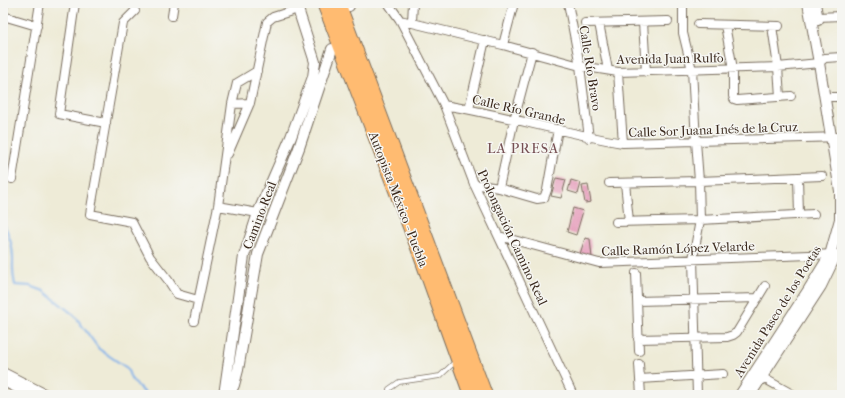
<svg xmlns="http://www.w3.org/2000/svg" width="845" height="398" viewBox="0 0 845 398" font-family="'IM FELL French Canon',serif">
<rect width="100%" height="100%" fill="#f6f6f2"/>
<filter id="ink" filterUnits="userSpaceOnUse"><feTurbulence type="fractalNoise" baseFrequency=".025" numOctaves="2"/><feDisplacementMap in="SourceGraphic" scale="8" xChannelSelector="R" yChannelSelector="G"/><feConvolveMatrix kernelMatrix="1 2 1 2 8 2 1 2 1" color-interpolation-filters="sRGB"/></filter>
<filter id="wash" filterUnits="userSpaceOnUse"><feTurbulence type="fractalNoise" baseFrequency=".012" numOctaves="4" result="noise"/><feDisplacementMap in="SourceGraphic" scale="16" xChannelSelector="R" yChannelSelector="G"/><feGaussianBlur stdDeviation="0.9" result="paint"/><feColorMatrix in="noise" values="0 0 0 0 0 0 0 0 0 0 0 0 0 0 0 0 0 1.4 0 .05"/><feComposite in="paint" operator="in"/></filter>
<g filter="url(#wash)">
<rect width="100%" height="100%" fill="#eeebd7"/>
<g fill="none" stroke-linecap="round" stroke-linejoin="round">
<!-- stream -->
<path stroke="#7eb0ea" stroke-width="2" d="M3,222C9,234 13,246 13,259C13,271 12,273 15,285L30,286L44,291L75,316L99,349L127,368L131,379L147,395"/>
</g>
<g id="blocks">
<!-- building -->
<path fill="#e495b6" d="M556,178L566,180L561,198L551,196Z
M571,180L581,183L578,194L568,191Z
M588,185L591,202L585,203L582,186Z
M573,208L583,211L576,235L567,232Z
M585,238L590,239L592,258L580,254Z"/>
</g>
</g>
<g filter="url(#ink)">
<use href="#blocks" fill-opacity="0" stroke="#7a6e5f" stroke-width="1"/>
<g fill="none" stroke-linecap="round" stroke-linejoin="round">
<!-- service casing -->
<g stroke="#7a6e5f" stroke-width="5.5">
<path id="service" d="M131,3L135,11
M389,395V389L399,382L440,376L456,361"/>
</g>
<!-- minor casing -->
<g stroke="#7a6e5f" stroke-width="10">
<path id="minor" d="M75,3L59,114L106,123
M388,3L400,20L444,105L474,184L573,395
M568,3L580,66L589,138
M683,3V33L692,70L696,141L699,181L700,220L693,259L697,395
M3,8L4,3
M135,11L123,23L90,214L132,222L150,257L168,280L177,294L198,300
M3,16L37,26
M172,16L174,3
M817,17L842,16
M400,20L503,45L580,66L618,72L778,67L819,63L825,58L842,57
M412,22L413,3
M643,22L646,72
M585,23L668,21
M599,23L608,70
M698,24L779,26
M725,25L733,69V96L734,99L737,100L791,96
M772,26L778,67L780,97
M503,45L514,3
M618,72L623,143
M831,97H842
M232,104L250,103
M444,105C504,115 563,133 623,143L842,137
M469,109L485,40
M228,154L250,103L267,22L273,17L298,9
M798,177L799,215
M12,179L40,3
M609,183L699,181L822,176
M625,183L629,221
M474,184L499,188L537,199L544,198L547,190L558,129
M499,188L514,120L532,52
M218,206L258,213
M616,222L700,220L814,214
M499,236L599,263L836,254
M636,273L639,351
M637,301L758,298
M194,321L218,206L232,104L237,83L257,71
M638,339L727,337L733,335L737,332L765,286
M639,364L641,395
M758,375L794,395
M640,379L723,374
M3,382L30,395"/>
</g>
<!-- tertiary casing -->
<g stroke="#7a6e5f" stroke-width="12">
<path id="tertiary" d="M815,3L818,20
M349,6L350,3
M839,143L842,160
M3,373L46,395
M224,395L244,256L258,213L291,137L313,77L315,62L296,3
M229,395L234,385L238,370L258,254L299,148L332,49
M740,395L809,289L830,255L840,219V191L819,63L808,3
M750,395L821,286L834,259"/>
</g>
<!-- motorway casing -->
<g stroke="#7a6e5f" stroke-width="16">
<path id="motorway" d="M324,3L417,245L471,395
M338,3L485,395"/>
</g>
<!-- service -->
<use href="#service" stroke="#fff" stroke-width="4"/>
<!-- minor -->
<use href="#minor" stroke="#fff" stroke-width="8"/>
<!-- tertiary -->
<use href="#tertiary" stroke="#fff" stroke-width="10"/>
<!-- motorway -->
<use href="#motorway" stroke="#ffbb71" stroke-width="14"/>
</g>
</g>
<g text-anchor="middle" stroke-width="3" stroke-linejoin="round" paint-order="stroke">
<!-- street labels -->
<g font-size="13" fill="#3b2a1e" stroke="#f6f6f2">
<text transform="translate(670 58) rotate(-1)" y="5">Avenida Juan Rulfo</text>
<text transform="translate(591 68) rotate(81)" y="5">Calle Río Bravo</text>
<text transform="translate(519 109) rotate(13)" y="5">Calle Río Grande</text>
<text transform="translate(713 129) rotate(-2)" y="5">Calle Sor Juana Inés de la Cruz</text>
<text transform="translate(399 199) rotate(69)" y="5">Autopista México - Puebla</text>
<text transform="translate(259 215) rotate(-69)" y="5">Camino Real</text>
<text transform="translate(513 237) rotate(65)" y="5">Prolongación Camino Real</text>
<text transform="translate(678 248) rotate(-2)" y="5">Calle Ramón López Velarde</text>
<text transform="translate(777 311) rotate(-58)" y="5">Avenida Paseo de los Poetas</text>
</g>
<!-- neighbourhood labels -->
<g font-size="14" letter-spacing="1" fill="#764f53" stroke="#f6f6f2">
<text x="523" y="153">LA PRESA</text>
</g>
</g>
<!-- margin -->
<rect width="845" height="398" fill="none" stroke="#f6f6f2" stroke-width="16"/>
</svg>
